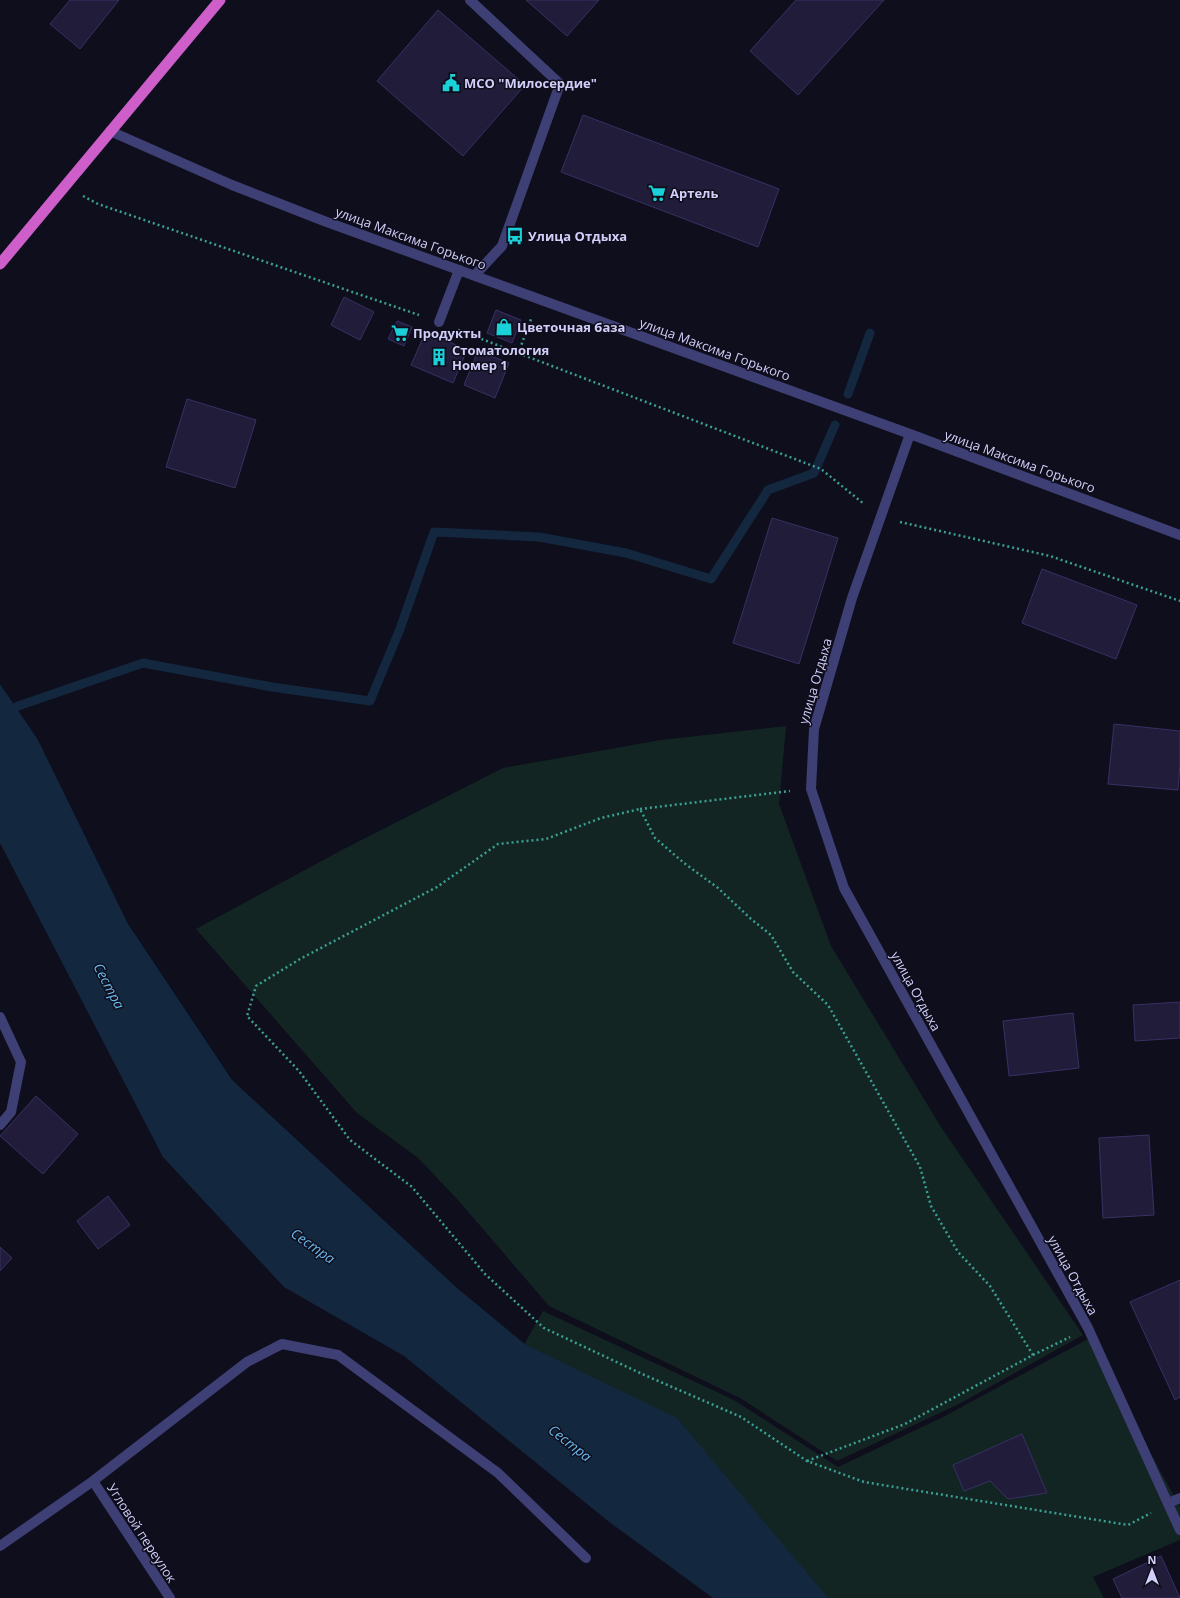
<svg xmlns="http://www.w3.org/2000/svg" width="1180" height="1598" viewBox="0 0 1180 1598" font-family="'Open Sans',sans-serif">
<rect width="100%" height="100%" fill="#0f0e1c"/>
<!-- green -->
<path fill="#122523" d="M786,726L779,804L831,946L941,1127L1083,1335L959,1404L837,1461L740,1398L549,1306L458,1200L418,1158L357,1113L196,929L340,851L503,768L661,740Z
M543,1311L734,1400L838,1467L941,1418L1088,1339L1180,1507V1540L1093,1577L1104,1598H799L512,1366Z"/>
<!-- water -->
<path fill="#13273f" d="M0,684L38,740L128,924L232,1080L457,1288L526,1345L677,1418L828,1598H713L608,1521L404,1356L284,1287L163,1157L0,843Z"/>
<g fill="none" stroke-linecap="round" stroke-linejoin="round">
<!-- stream -->
<path stroke="#13273f" stroke-width="9" d="M848,394L870,333
M0,717L18,706L143,663L272,687L370,701L400,629L434,532L539,537L626,553L711,579L768,490L814,473L835,425"/>
</g>
<!-- building -->
<path fill="#201c3a" stroke="#383164" d="M70,0H119L80,49L50,24Z
M526,0H599L567,36Z
M796,0H884L798,95L750,51Z
M438,10L525,85L463,156L377,81Z
M583,115L779,189L758,247L561,172Z
M344,297L374,312L360,340L331,325Z
M496,310L521,320L512,343L487,333Z
M397,321L412,327L404,346L388,339Z
M426,331L467,350L453,383L411,365Z
M478,351L509,363L495,398L464,385Z
M187,399L256,420L235,488L166,467Z
M772,518L838,538L799,664L733,643Z
M1042,569L1137,605L1116,659L1022,623Z
M1114,724L1180,731V764L1178,790L1108,784Z
M1180,1002V1038L1135,1041L1133,1005Z
M1073,1013L1079,1068L1009,1076L1003,1021Z
M36,1096L78,1134L43,1174L0,1136Z
M1149,1135L1154,1215L1103,1218L1099,1138Z
M108,1196L130,1225L98,1249L77,1221Z
M0,1247L12,1258L0,1271Z
M1180,1280V1397L1175,1400L1130,1302Z
M1022,1434L1047,1493L1008,1499L990,1481L964,1491L953,1465Z
M1161,1556L1180,1598H1122L1113,1579Z"/>
<g fill="none" stroke-linecap="round" stroke-linejoin="round">
<!-- path -->
<path stroke="#3ba094" stroke-width="2.5" stroke-dasharray="2 3" stroke-linecap="butt" d="M83,196L98,204L419,315
M458,330L821,469L864,504
M518,354L531,319
M900,522L1050,556L1180,601
M640,809L790,791
M1033,1355L1070,1337
M807,1461L905,1424L1033,1355L990,1286L958,1252L931,1206L920,1167L828,1005L793,972L771,935L751,919L718,888L684,863L655,838L640,809L601,818L546,839L498,844L437,887L300,959L256,986L247,1016L299,1071L350,1140L412,1187L485,1274L544,1328L640,1373L741,1417L807,1461L864,1482L1128,1525L1151,1513"/>
<!-- service -->
<path stroke="#3e3f75" stroke-width="10" d="M470,0L560,84L502,246L475,275
M439,322L459,270
M1168,1503L1180,1498"/>
<!-- minor -->
<path stroke="#3e3f75" stroke-width="10" d="M110,131L232,185L324,221L910,434L1180,535
M910,434L852,598L814,729L811,789L844,888L1088,1328L1180,1530
M0,1017L21,1062L11,1112L0,1125
M93,1481L170,1598
M0,1546L93,1481L247,1362L282,1344L338,1355L498,1473L586,1558"/>
<!-- trunk -->
<path stroke="#cd5eca" stroke-width="11" d="M0,264L220,0"/>
</g>
<!-- icons -->
<defs>
<g id="civic-bare" transform="scale(1.38)"><path d="M-.6-6.5H3V-4.5H.6V-3L4-1V1h2V6H-6V1h2V-1L-.6-3ZM-1.2 2.5V6h2.4V2.5Z" fill="#1bd1d9" stroke="#0f0e1c" stroke-width="2.5" paint-order="stroke"/></g>
<g id="supermarket-bare" transform="scale(1.38)"><path d="M-6-5.5h2.5l.6 2H6L4.5 2H-2.5L-4.4-4H-6ZM-1.5 3.2a1.3 1.3 0 1 0 .1 0ZM3 3.2a1.3 1.3 0 1 0 .1 0Z" fill="#1bd1d9" stroke="#0f0e1c" stroke-width="2.5" paint-order="stroke"/></g>
<g id="bus-bare" transform="scale(1.38)"><path d="M-5-6H5V4H4V6H2V4H-2V6H-4V4H-5ZM-3.5-4V0h7V-4ZM-3.5 1.2v1.5H-2V1.2ZM2 1.2v1.5H3.5V1.2Z" fill="#1bd1d9" stroke="#0f0e1c" stroke-width="2.5" paint-order="stroke"/></g>
<g id="shop-bare" transform="scale(1.38)"><path d="M-5-2.5h2.3a2.7 3.5 0 0 1 5.4 0H5L5.5 6h-11ZM-1.5-2.5h3a1.5 2.3 0 0 0-3 0Z" fill="#1bd1d9" stroke="#0f0e1c" stroke-width="2.5" paint-order="stroke"/></g>
<g id="building-bare" transform="scale(1.38)"><path d="M-4-6H4V6H1V3H-1V6H-4ZM-2.5-4.3h1.7v1.8h-1.7ZM.8-4.3h1.7v1.8H.8ZM-2.5-1h1.7V.8h-1.7ZM.8-1h1.7V.8H.8Z" fill="#1bd1d9" stroke="#0f0e1c" stroke-width="2.5" paint-order="stroke"/></g>
</defs>
<g fill-rule="evenodd">
<use href="#civic-bare" x="451" y="83"/>
<use href="#supermarket-bare" x="657" y="193"/>
<use href="#bus-bare" x="515" y="236"/>
<use href="#shop-bare" x="504" y="327"/>
<use href="#supermarket-bare" x="400" y="333"/>
<use href="#building-bare" x="439" y="357"/>
</g>
<g text-anchor="middle" stroke-width="3" stroke-linejoin="round" paint-order="stroke">
<!-- poi labels -->
<g font-size="13" font-weight="bold" fill="#d1cef9" stroke="#0f0e1c" text-anchor="start">
<text x="464" y="88">МСО "Милосердие"</text>
<text x="670" y="198">Артель</text>
<text x="528" y="241">Улица Отдыха</text>
<text x="517" y="332">Цветочная база</text>
<text x="413" y="338">Продукты</text>
<text x="452" y="355">Стоматология<tspan x="452" dy="15">Номер 1</tspan></text>
</g>
<!-- street labels -->
<g font-size="13" fill="#d1cef9" stroke="#0f0e1c">
<text transform="translate(411 238) rotate(20)" y="5">улица Максима Горького</text>
<text transform="translate(715 349) rotate(20)" y="5">улица Максима Горького</text>
<text transform="translate(1020 461) rotate(20)" y="5">улица Максима Горького</text>
<text transform="translate(815 681) rotate(-74)" y="5">улица Отдыха</text>
<text transform="translate(916 991) rotate(61)" y="5">улица Отдыха</text>
<text transform="translate(1073 1275) rotate(61)" y="5">улица Отдыха</text>
<text transform="translate(142 1533) rotate(57)" y="5">Угловой переулок</text>
</g>
<!-- water labels -->
<g font-size="14" font-style="italic" fill="#69b8ec" stroke="#0f0e1c">
<text transform="translate(109 986) rotate(62)" y="5">Сестра</text>
<text transform="translate(313 1246) rotate(35)" y="5">Сестра</text>
<text transform="translate(570 1443) rotate(38)" y="5">Сестра</text>
</g>
</g>
<!-- north arrow -->
<g transform="translate(1152 1570)" stroke="#0f0e1c" stroke-width="3" paint-order="stroke">
<path d="M0-3L7 15L0 10L-7 15Z" fill="#d1cef9"/>
<text y="-6" font-size="11" font-weight="bold" text-anchor="middle" fill="#d1cef9">N</text>
</g>
</svg>
